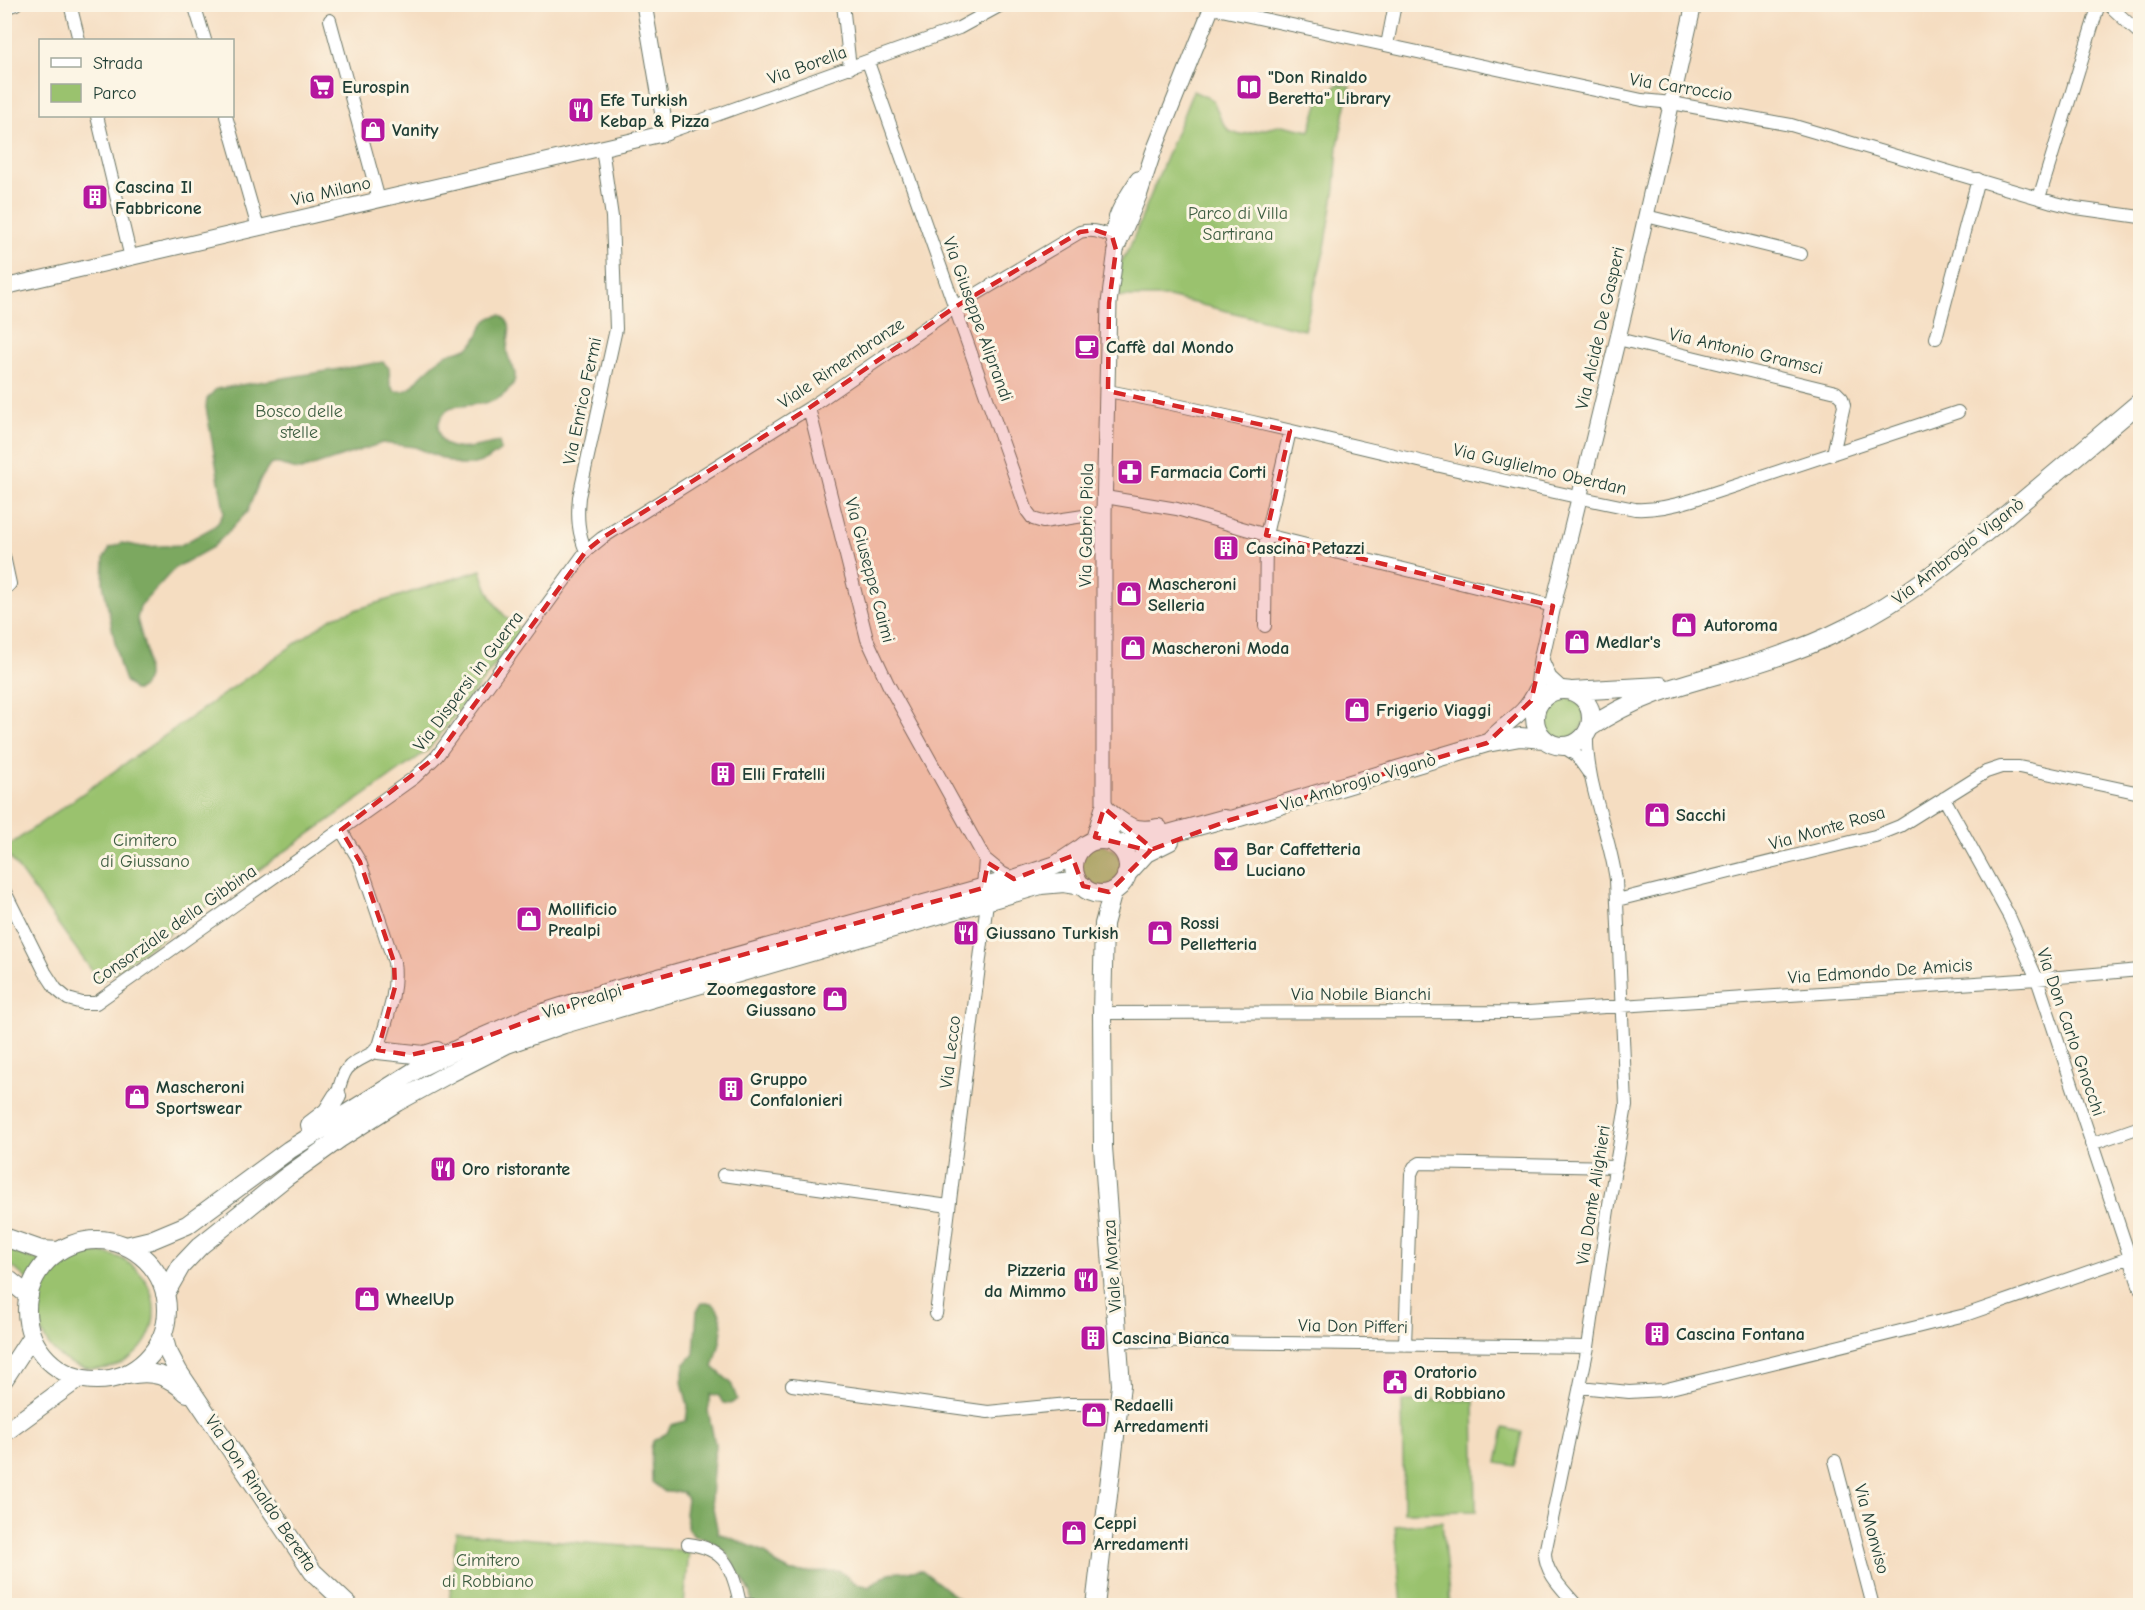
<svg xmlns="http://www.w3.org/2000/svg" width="2145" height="1610" viewBox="0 0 2145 1610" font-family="'Comic Neue',sans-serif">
<rect width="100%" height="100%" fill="#fcf5e5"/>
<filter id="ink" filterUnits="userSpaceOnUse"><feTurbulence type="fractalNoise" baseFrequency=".0167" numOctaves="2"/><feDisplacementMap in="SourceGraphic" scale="12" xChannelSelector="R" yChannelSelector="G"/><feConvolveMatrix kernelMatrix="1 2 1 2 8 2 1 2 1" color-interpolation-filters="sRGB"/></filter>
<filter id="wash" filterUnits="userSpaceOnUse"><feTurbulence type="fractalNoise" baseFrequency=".008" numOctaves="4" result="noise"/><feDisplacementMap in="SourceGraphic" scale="24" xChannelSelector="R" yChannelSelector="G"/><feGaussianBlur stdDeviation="1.35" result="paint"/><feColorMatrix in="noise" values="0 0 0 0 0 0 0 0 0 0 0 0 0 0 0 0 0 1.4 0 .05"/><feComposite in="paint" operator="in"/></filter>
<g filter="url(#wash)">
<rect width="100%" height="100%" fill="#f5ddc1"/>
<!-- green -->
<path fill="#9ac26e" stroke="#5c8051" stroke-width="1.5" d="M1338,84L1350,86L1338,145L1335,188L1325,248L1304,330L1169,297H1119L1121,262L1129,249L1193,91L1213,100L1221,120L1229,131L1240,135L1282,125L1310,131L1322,91L1333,90Z
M481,570C488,597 500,615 522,631L427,751L100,982L4,849L333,617Z
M1542 718a21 21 0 1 1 42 0a21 21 0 1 1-42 0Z
M1079 866a21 21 0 1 1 42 0a21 21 0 1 1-42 0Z
M4,1247L29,1258L41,1260L29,1281L5,1260Z
M38 1311a58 58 0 1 1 116 0a58 58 0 1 1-116 0Z
M1474,1400L1476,1511L1404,1512L1402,1401Z
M1504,1428L1522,1432L1515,1466L1497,1463Z
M1442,1522L1450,1605H1402L1395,1526Z
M456,1533L689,1551L684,1605H449Z"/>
<!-- forest -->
<path fill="#7ba861" stroke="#4d724a" stroke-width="1.5" d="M501,315C515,325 508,334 507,349C506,358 515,366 515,375C515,380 513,385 510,388C494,409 471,402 449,408C442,416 436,422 439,433C445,459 481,445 499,442L501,450L487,460L471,465H459L415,447L382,443L301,470C290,471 280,460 270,465L260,480L247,512L229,531L213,547L175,568L140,606L137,619L146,652L147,677L144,686L138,690H134L125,681L120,667L103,583L104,558L110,548L122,543L143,547L181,545L212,528L218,523L224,512L223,504L206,407L207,399L216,389L383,362L389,368L390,385L395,391C410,393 412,386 421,376C427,370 435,363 442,357C450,351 461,352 469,347C484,337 477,317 501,315Z
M702,1303H712C730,1317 719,1348 713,1367L731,1383L737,1399L731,1404L723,1403L719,1396L711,1394L708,1411L715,1444L711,1498L718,1533L765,1552L776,1564L791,1572L840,1571L853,1582L869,1587L889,1573L922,1570L966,1605H752L751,1593L726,1552L707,1539L694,1536L689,1530L685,1514L687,1499L682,1492H665L652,1482L651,1449L653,1441L667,1433L671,1425L686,1421L688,1406L682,1382L683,1373L684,1365L694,1354L697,1311Z"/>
</g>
<g filter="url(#ink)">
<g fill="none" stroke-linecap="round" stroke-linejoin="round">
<!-- minor casing -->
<g stroke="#6a7565" stroke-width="14">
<path id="minor" d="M70,4L79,40
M194,4L205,40
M843,4L850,68
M2108,4L2140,34
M4,8L16,4
M1212,8L1642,100L1672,103L1791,125L2052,202L2076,208L2140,217
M330,20L379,200
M1387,45L1395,4
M868,62L1027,511L1033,519L1043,522L1104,513
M97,116L131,258
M226,116L258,228
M666,133L959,28L1003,4
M2039,198L2099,4
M1646,216L1801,254
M1936,338L1978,179
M1618,339L1836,392L1842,398L1844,405L1833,454
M1108,391C1284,425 1458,474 1635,509C1655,510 1673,506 1692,500L1958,412
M809,408L867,639L888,684L985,859L1002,873L1014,879
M1105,497L1177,509L1266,535L1553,606
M586,551C578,533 577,517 579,497L616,329L612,217L602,148
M4,556L10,584L4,590
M1265,626L1266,535L1290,431
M1562,746L1576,755L1588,772
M1944,798L2009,916L2037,979L2140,1288
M983,888L985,859
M4,890L45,972L56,989L68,999L82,1003H96L387,797L415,777L437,756L586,551L602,538L809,408L955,307L1080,232C1099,227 1108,239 1121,236
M1617,900L1875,836L1900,826L1986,772L2001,767H2019L2140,793
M1102,1013L1528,1012L2037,979L2140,970
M337,1096C345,1062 349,1066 378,1050C386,1020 398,993 394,962L360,862L341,830
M2091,1144L2140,1127
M723,1175L949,1206
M936,1314L987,902
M1117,1341L1588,1347
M1405,1345L1411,1174L1414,1167L1420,1163L1616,1167
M792,1385L988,1412L1068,1404H1119
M1580,1387L1629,1392L1663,1390L1965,1315L2140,1254
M1835,1461L1873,1606
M688,1544C726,1548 733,1570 740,1604
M740,1604L767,1606
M1577,1606C1564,1590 1545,1574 1545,1553L1588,1347L1608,1210L1626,1106L1616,880C1609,830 1585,783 1587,732"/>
</g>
<!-- tertiary casing -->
<g stroke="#6a7565" stroke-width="17">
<path id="tertiary" d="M1116,250C1108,220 1123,204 1138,179
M4,287L666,133L644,4
M1541,660L1549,678L1562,690
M1536,707L1541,660L1553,606L1624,313L1694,4
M1487,743C1504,721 1523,719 1536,690
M1093,841L1104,804
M1114,843L1104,801V513L1109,303L1116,250L1140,193L1153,153L1213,4"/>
</g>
<!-- secondary casing -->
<g stroke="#6a7565" stroke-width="20">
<path id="secondary" d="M1535 718a28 28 0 1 1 56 0a28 28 0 1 1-56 0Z
M1572,691L1661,686
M1589,728C1634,697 1676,686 1727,672C1767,661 1809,647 1846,628C1905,599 1955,558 2005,516C2050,478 2095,440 2140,402
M1106,810C1124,825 1135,834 1158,828
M1074 867a27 27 0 1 1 54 0a27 27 0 1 1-54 0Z
M1118,845L1143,841L1223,819L1230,820L1487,743L1520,737L1544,739
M1126,875L1146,853L1170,841
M378,1050L424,1055L437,1051
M310,1125L327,1112L337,1096
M4,1237L41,1250L59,1251
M27 1310a70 70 0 1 1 140 0a70 70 0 1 1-140 0Z
M126,1246L151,1240L187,1225L289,1150L421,1067L474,1041L527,1018L605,993L1014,879L1056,865L1080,849
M4,1276L29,1296
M165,1294L181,1266L200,1246L286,1177L339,1139L397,1102L450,1073L507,1044L564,1024L1041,885L1064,883L1083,886
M163,1335L167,1350L178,1371L313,1572L349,1606
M128,1375C154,1370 168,1375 187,1393
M4,1379L32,1336
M4,1433L79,1378
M1095,1606L1121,1385L1103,1147L1102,1013L1104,924L1113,891"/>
</g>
<!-- minor -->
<use href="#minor" stroke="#fff" stroke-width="12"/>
<!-- tertiary -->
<use href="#tertiary" stroke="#fff" stroke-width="15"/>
<!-- secondary -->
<use href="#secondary" stroke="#fff" stroke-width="18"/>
</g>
</g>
<!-- marked area -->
<path fill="#d62828" fill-opacity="0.2" stroke="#d62828" stroke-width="4.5" stroke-dasharray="12 8" stroke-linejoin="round" d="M1095,230L1112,236L1116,250L1109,303L1108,391L1290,431L1266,535L1553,606L1531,701L1487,743L1230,820L1153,849L1104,808L1095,837L1150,851L1109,892L1083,886L1072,856L1014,879L988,863L983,888L605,993L474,1041L410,1055L378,1050L395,987L394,962L360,862L341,830L437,756L586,551L602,538L809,408L955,307L1080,232Z"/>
<!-- icons -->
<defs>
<g id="supermarket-square" transform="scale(1.35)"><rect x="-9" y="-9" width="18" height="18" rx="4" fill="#b5179e" stroke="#fcf5e5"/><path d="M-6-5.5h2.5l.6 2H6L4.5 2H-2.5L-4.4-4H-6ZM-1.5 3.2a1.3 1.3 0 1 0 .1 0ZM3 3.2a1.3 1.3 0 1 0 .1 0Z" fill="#fff"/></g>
<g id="library-square" transform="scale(1.35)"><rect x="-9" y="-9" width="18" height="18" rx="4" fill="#b5179e" stroke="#fcf5e5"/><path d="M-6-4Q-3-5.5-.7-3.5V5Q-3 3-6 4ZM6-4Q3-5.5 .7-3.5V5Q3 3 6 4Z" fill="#fff"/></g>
<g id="restaurant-square" transform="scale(1.35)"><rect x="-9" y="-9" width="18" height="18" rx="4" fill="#b5179e" stroke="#fcf5e5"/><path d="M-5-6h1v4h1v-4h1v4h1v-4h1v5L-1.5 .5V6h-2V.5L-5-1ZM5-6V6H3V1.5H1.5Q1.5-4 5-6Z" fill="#fff"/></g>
<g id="shop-square" transform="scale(1.35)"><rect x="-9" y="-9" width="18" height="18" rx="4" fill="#b5179e" stroke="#fcf5e5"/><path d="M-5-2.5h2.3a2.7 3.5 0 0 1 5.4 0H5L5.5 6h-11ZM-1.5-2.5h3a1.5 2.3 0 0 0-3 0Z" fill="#fff"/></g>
<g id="building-square" transform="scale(1.35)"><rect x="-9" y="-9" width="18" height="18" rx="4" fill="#b5179e" stroke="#fcf5e5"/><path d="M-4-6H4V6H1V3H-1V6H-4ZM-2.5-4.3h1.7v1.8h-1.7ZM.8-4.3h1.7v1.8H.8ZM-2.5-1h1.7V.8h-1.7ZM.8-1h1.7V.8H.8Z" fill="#fff"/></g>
<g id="cafe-square" transform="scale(1.35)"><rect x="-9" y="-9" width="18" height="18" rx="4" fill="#b5179e" stroke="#fcf5e5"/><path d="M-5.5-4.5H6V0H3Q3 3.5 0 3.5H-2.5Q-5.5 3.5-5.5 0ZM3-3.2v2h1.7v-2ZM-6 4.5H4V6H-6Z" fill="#fff"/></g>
<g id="pharmacy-square" transform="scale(1.35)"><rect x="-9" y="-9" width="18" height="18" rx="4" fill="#b5179e" stroke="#fcf5e5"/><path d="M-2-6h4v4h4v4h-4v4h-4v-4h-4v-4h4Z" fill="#fff"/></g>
<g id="bar-square" transform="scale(1.35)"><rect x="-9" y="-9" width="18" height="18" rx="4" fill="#b5179e" stroke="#fcf5e5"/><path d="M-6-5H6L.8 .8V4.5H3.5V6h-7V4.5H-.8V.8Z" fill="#fff"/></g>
<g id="civic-square" transform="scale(1.35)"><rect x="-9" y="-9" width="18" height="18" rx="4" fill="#b5179e" stroke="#fcf5e5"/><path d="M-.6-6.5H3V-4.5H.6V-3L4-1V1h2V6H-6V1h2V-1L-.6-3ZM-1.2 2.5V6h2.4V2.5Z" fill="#fff"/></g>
</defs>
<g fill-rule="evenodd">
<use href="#supermarket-square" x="322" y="87"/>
<use href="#library-square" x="1249" y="87"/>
<use href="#restaurant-square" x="581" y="110"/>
<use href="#shop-square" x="373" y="130"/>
<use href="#building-square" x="95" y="197"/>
<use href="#cafe-square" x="1087" y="347"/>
<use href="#pharmacy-square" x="1130" y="472"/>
<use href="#building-square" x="1226" y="548"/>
<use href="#shop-square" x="1129" y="594"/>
<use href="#shop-square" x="1684" y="625"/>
<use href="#shop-square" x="1577" y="642"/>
<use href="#shop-square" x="1133" y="648"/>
<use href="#shop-square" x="1357" y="710"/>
<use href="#building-square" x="723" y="774"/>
<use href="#shop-square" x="1657" y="815"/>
<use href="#bar-square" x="1226" y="859"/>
<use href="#shop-square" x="529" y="919"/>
<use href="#restaurant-square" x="966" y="933"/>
<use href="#shop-square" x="1160" y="933"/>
<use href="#shop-square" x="835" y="999"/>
<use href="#building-square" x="731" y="1089"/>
<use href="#shop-square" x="137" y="1097"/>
<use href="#restaurant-square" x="443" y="1169"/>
<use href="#restaurant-square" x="1086" y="1280"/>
<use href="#shop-square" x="367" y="1299"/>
<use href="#building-square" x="1657" y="1334"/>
<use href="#building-square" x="1093" y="1338"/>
<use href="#civic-square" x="1395" y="1382"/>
<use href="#shop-square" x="1094" y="1415"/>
<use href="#shop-square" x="1074" y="1533"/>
</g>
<g text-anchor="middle" stroke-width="6" stroke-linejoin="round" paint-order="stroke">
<!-- street labels -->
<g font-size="18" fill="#1f3d34" stroke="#fcf5e5">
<text transform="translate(807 65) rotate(-20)" y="6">Via Borella</text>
<text transform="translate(1681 87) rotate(9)" y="6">Via Carroccio</text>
<text transform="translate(331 191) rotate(-13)" y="6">Via Milano</text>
<text transform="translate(978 319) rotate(70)" y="6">Via Giuseppe Aliprandi</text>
<text transform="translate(1600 328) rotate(-77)" y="6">Via Alcide De Gasperi</text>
<text transform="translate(1746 351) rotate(13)" y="6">Via Antonio Gramsci</text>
<text transform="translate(841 363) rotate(-34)" y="6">Viale Rimembranze</text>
<text transform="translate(582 401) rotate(-78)" y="6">Via Enrico Fermi</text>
<text transform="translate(1540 469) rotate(13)" y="6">Via Guglielmo Oberdan</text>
<text transform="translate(1086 525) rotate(-89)" y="6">Via Gabrio Piola</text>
<text transform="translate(1958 551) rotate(-38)" y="6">Via Ambrogio Viganò</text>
<text transform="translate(870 570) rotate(75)" y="6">Via Giuseppe Caimi</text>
<text transform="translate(468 681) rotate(-53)" y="6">Via Dispersi in Guerra</text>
<text transform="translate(1358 782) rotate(-17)" y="6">Via Ambrogio Viganò</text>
<text transform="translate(1827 828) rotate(-16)" y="6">Via Monte Rosa</text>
<text transform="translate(174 925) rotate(-35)" y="6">Consorziale della Gibbina</text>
<text transform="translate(1880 971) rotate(-4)" y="6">Via Edmondo De Amicis</text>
<text x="1361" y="1000">Via Nobile Bianchi</text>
<text transform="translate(582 1001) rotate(-17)" y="6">Via Prealpi</text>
<text transform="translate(2071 1032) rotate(71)" y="6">Via Don Carlo Gnocchi</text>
<text transform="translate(950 1052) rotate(-83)" y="6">Via Lecco</text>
<text transform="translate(1593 1195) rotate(-81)" y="6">Via Dante Alighieri</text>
<text transform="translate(1112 1266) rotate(-94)" y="6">Viale Monza</text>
<text transform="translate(1353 1326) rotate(1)" y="6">Via Don Pifferi</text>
<text transform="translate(261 1493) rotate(56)" y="6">Via Don Rinaldo Beretta</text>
<text transform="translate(1872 1529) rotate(75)" y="6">Via Monviso</text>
</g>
<!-- poi labels -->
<g font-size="18" font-weight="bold" fill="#1f3d34" stroke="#fcf5e5" text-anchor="start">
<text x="1268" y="83">"Don Rinaldo<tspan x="1268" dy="21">Beretta" Library</tspan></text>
<text x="342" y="93">Eurospin</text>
<text x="600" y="106">Efe Turkish<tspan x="600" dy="21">Kebap &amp; Pizza</tspan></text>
<text x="392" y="136">Vanity</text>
<text x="115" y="193">Cascina Il<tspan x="115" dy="21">Fabbricone</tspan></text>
<text x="1106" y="353">Caffè dal Mondo</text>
<text x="1150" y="478">Farmacia Corti</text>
<text x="1246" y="554">Cascina Petazzi</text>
<text x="1148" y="590">Mascheroni<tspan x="1148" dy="21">Selleria</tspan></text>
<text x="1704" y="631">Autoroma</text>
<text x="1596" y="648">Medlar's</text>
<text x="1152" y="654">Mascheroni Moda</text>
<text x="1376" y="716">Frigerio Viaggi</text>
<text x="742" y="780">Elli Fratelli</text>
<text x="1676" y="821">Sacchi</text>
<text x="1246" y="855">Bar Caffetteria<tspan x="1246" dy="21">Luciano</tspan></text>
<text x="548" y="915">Mollificio<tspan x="548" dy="21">Prealpi</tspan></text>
<text x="1180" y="929">Rossi<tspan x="1180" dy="21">Pelletteria</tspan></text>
<text x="986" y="939">Giussano Turkish</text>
<text x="816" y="995" text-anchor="end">Zoomegastore<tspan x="816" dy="21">Giussano</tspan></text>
<text x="750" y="1085">Gruppo<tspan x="750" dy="21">Confalonieri</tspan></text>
<text x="156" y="1093">Mascheroni<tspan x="156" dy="21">Sportswear</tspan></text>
<text x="462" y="1175">Oro ristorante</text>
<text x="1066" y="1276" text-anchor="end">Pizzeria<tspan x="1066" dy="21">da Mimmo</tspan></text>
<text x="386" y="1305">WheelUp</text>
<text x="1676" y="1340">Cascina Fontana</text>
<text x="1112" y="1344">Cascina Bianca</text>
<text x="1414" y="1378">Oratorio<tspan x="1414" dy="21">di Robbiano</tspan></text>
<text x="1114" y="1411">Redaelli<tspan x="1114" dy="21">Arredamenti</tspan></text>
<text x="1094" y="1529">Ceppi<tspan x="1094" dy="21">Arredamenti</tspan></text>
</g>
<!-- park labels -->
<g font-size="18" fill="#3e5e42" stroke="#fcf5e5">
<text x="1238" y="219">Parco di Villa<tspan x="1238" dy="21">Sartirana</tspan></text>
<text x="299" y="417">Bosco delle<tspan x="299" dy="21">stelle</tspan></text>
<text x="145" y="846">Cimitero<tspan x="145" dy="21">di Giussano</tspan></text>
<text x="488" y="1566">Cimitero<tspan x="488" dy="21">di Robbiano</tspan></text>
</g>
</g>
<!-- margin -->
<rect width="2145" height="1610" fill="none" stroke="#fcf5e5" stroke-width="24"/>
<!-- legend -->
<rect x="39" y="39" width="195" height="78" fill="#fcf5e5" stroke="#a4ab9e" stroke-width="1.5"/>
<rect x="51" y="58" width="30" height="9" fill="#ffffff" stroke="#a4ab9e" stroke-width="1.5"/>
<text x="93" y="69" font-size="18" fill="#1f3d34">Strada</text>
<rect x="51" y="84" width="30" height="18" fill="#9ac26e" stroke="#a4ab9e" stroke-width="1.5"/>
<text x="93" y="99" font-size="18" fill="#1f3d34">Parco</text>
</svg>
